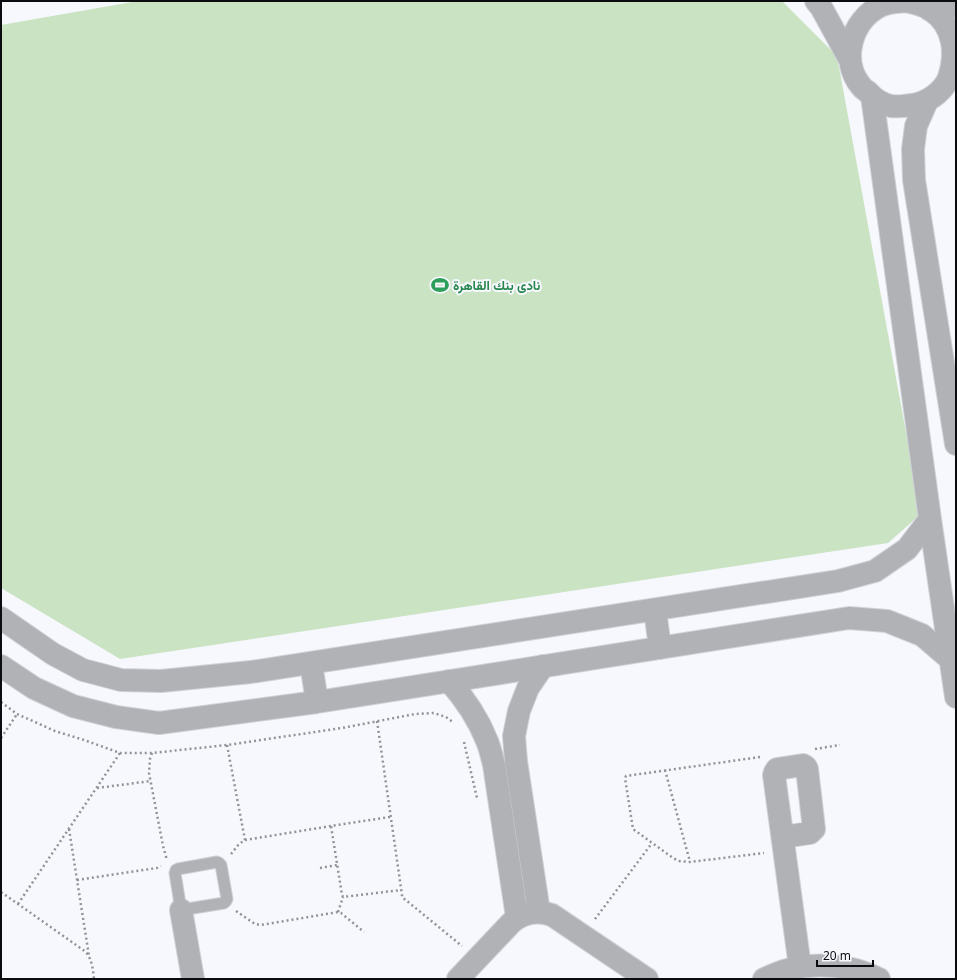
<svg xmlns="http://www.w3.org/2000/svg" width="957" height="980" viewBox="0 0 957 980" font-family="'Noto Sans',Vazirmatn,sans-serif">
<rect width="100%" height="100%" fill="#f6f8fe"/>
<!-- green -->
<path fill="#cae3c3" d="M138,1H782L837,56L921,514L888,543L120,659L1,588V25Z"/>
<g fill="none" stroke-linecap="round" stroke-linejoin="round">
<!-- service casing -->
<g stroke="#d0d2d8" stroke-width="13">
<path id="service" d="M217,862L219,863L221,865L227,899L226,901L224,903L181,910L175,873L176,870L178,869Z"/>
</g>
<!-- minor casing -->
<g stroke="#d0d2d8" stroke-width="24">
<path id="minor" d="M449,681C465,699 478,718 487,741C490,748 492,757 494,765L517,917
M783,837L810,833L814,829L807,769L806,767L803,765L777,769L775,772L774,775L800,967
M181,910L193,979
M539,912L516,761L514,736L519,711L528,688L543,666
M458,979L511,923C523,912 537,910 552,915L647,979
M764,979C771,976 778,973 784,971C814,961 852,965 879,979"/>
</g>
<!-- tertiary casing -->
<g stroke="#d0d2d8" stroke-width="24">
<path id="tertiary" d="M816,1L821,7L850,60
M906,1C915,3 924,5 931,10C955,26 957,55 948,80C941,93 927,103 912,105C905,106 898,107 891,106C882,104 874,99 868,92C865,90 863,89 861,86C840,61 851,21 880,6C888,2 897,2 907,1
M930,10L956,6
M872,96L930,519L956,697
M927,101L916,126L913,149L914,180L956,444
M655,610L660,648
M1,618L53,654L83,670L121,680L161,681L251,672L838,581L875,571L907,549L930,519
M311,663L317,702
M1,666L34,688L73,706L116,717L159,723L317,702L849,618L887,621L922,635L950,659"/>
</g>
<!-- path -->
<path stroke="#919397" stroke-width="2.5" stroke-dasharray="2 3" stroke-linecap="butt" d="M1,702L17,714L55,731L84,740L120,753H152L227,745L342,728L415,714L434,713L446,717L454,723
M377,721L402,895V897L462,946
M1,738L17,714
M464,742L477,798
M227,745L245,840
M815,749L840,745
M152,753L150,759L149,773L163,846L167,860
M760,757L626,776L625,778L633,829L673,858L679,861L690,862L764,853
M665,770L690,862
M97,788L151,781
M390,817L331,826L342,895L343,897L401,890
M69,829L89,956
M231,854L239,844L245,840L331,826
M320,868L337,865
M77,880L157,868L161,866
M1,892L86,952C92,960 93,969 94,979
M18,904L120,753
M236,911L255,924L261,925L338,912L341,913L364,932
M338,912L343,897
M595,919L652,843"/>
<!-- service -->
<use href="#service" stroke="#b1b2b6" stroke-width="11"/>
<!-- minor -->
<use href="#minor" stroke="#b1b2b6" stroke-width="22"/>
<!-- tertiary -->
<use href="#tertiary" stroke="#b1b2b6" stroke-width="22"/>
</g>
<!-- icons -->
<defs>
<g id="stadium-bare" transform="scale(1.38)"><path d="M0-5a6.5 5 0 1 0 0 10a6.5 5 0 1 0 0-10ZM-3.5-1.8h7v3.6h-7Z" fill="#2e9e5b" stroke="#f6f8fe" stroke-width="2.5" paint-order="stroke"/></g>
</defs>
<g fill-rule="evenodd">
<use href="#stadium-bare" x="440" y="285"/>
</g>
<g text-anchor="middle" stroke-width="4" stroke-linejoin="round" paint-order="stroke">
<!-- leisure labels -->
<g font-size="13" font-weight="bold" fill="#27864d" stroke="#f6f8fe" text-anchor="start">
<text x="453" y="290">نادى بنك القاهرة</text>
</g>
</g>
<!-- border -->
<rect width="957" height="980" fill="none" stroke="#0b0c0f" stroke-width="4"/>
<!-- scale -->
<path d="M817 960v6h56v-6" fill="none" stroke="#0b0c0f" stroke-width="2"/>
<text x="823" y="960" font-size="12" fill="#0b0c0f" stroke="#f6f8fe" stroke-width="3" paint-order="stroke">20 m</text>
</svg>
